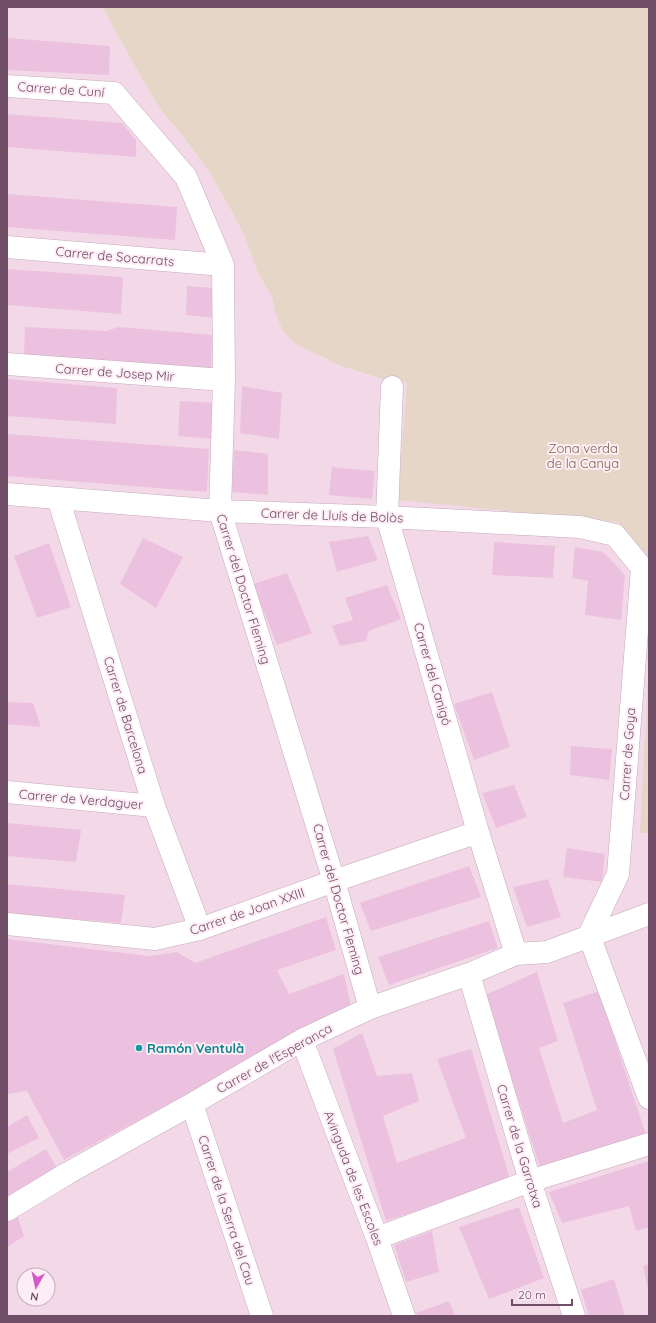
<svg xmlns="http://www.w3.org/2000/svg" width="656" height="1323" viewBox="0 0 656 1323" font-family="Quicksand,sans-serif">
<rect width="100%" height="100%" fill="#fae7f0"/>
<!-- residential -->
<path fill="#f3d9e7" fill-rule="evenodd" d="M7,7H102L150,93L164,114L183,136L209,172L230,208L245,237L257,271L272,297L275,312L322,358L356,371L382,379L410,383L649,399V1316H7ZM24,1275H48V1299H24Z"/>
<!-- green -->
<path fill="#e6d6c7" d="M102,7H649V565L618,522L398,500L407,383L382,379L341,366L305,349L291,340L282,329L275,312L272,297L257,271L245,237L230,208L209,172L183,136L164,114L150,93Z
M649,656V833H640Z"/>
<!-- building -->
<path fill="#ecc1df" d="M7,38L110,46L109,75L7,70Z
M7,114L122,123L136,140V157L7,147Z
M7,194L177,207L175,240L7,227Z
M7,269L123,277L121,314L7,305Z
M187,286L215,288L214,318L186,315Z
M25,327L106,331L119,327L212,335L211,368L24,355Z
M7,379L117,388L116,424L7,416Z
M242,386L282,393L279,439L240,433Z
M180,401L215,403L212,439L178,436Z
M7,434L209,449L207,492L7,476Z
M234,450L268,454V495L232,492Z
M332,467L375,471L372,499L329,495Z
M368,536L378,560L337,572L329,542Z
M143,538L183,557L156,608L120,584Z
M494,542L555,546L553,578L492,575Z
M49,543L71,607L37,618L14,556Z
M575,547L603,552L625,575L621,620L585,615L588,581L572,578Z
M287,573L312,633L277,645L253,584Z
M387,585L401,619L369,631L366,641L340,646L332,626L353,620L345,598Z
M492,692L510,747L474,760L454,704Z
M7,702L33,703L41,727L7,724Z
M571,746L612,749L609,780L570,775Z
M514,785L527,817L496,828L482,793Z
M7,823L81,830L76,862L7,856Z
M567,848L605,854L602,882L563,877Z
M469,866L481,897L371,931L360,903Z
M548,879L561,917L527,927L513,887Z
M7,884L125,895L121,923L7,913Z
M326,917L336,950L277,970L289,994L344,974L351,1006L64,1160L27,1091L7,1094V939L149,956L177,952L195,963Z
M489,921L498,948L389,985L378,957Z
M537,972L558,1041L539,1048L563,1123L597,1110L563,1003L599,991L649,1144L543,1177L485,995Z
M362,1033L377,1076L412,1073L419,1101L383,1116L397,1163L466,1138L437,1059L471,1049L510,1179L386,1221L333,1049Z
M27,1115L39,1138L7,1154V1127Z
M46,1149L62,1177L7,1204V1172Z
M649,1161V1227L636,1231L629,1206L562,1223L549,1192Z
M14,1205L24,1236L7,1247V1210Z
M519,1207L544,1278L489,1299L459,1227Z
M432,1231L439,1272L406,1282L394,1245Z
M649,1264V1290H648L643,1266Z
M614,1279L625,1316H589L581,1290Z
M449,1301L455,1316H417L416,1313Z"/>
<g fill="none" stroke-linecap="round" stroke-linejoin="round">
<!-- minor casing -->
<g stroke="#c6a9bc" stroke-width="23">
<path id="minor" d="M7,86L114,93L186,177L223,265L224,380L220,511L334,881L370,1008
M7,247L223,265
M7,364L224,380
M392,387L387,517L478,832L516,954
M7,494L220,511L387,517L580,527L615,535L642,568L618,874L589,935
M58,498L154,806L200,929
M7,792L154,806
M7,924L155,939L200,929L334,881L478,832
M589,935L649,1098
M469,974L530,1181L574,1316
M302,1040L377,1238L404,1316
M192,1104L262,1316
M7,1210L68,1173L192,1104L302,1040L370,1008L469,974L516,954L547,952L649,914
M377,1238L530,1181L649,1144"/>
</g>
<!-- minor -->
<use href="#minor" stroke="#fff" stroke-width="22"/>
</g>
<!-- markers -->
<circle fill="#0f9aa8" stroke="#fdedf5" stroke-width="1.5" cx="139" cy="1048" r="4"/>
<g text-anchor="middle" stroke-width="4" stroke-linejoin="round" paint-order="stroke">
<!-- street labels -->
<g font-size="13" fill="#714e68" stroke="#fdedf5">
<text transform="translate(61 89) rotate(4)" y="5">Carrer de Cuní</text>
<text transform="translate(115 256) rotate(5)" y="5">Carrer de Socarrats</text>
<text transform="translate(115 372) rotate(4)" y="5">Carrer de Josep Mir</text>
<text transform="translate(332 515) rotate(2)" y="5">Carrer de Lluís de Bolòs</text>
<text transform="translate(244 589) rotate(73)" y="5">Carrer del Doctor Fleming</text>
<text transform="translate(433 674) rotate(74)" y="5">Carrer del Canigó</text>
<text transform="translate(126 715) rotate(73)" y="5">Carrer de Barcelona</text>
<text transform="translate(627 754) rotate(-86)" y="5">Carrer de Goya</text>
<text transform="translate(81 799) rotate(5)" y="5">Carrer de Verdaguer</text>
<text transform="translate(339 899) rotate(74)" y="5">Carrer del Doctor Fleming</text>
<text transform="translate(247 911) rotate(-19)" y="5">Carrer de Joan XXIII</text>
<text transform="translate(274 1058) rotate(-29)" y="5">Carrer de l'Esperança</text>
<text transform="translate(520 1146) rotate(73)" y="5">Carrer de la Garrotxa</text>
<text transform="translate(354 1178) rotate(69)" y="5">Avinguda de les Escoles</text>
<text transform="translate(227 1210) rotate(72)" y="5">Carrer de la Serra del Cau</text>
</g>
<!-- park labels -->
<g font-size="13" fill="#7a674a" stroke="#fdedf5">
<text x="583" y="453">Zona verda<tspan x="583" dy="15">de la Canya</tspan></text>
</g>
<!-- culture labels -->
<g font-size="13" font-weight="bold" fill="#0d838f" stroke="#fdedf5" text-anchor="start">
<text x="147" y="1053">Ramón Ventulà</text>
</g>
</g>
<!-- border -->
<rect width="656" height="1323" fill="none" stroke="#714e68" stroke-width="16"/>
<!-- north arrow -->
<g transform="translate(36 1287) rotate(189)"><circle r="19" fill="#fdedf5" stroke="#c5adbd"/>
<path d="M0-3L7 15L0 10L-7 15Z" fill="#d759c7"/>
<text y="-6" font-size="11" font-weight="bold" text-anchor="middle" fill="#714e68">N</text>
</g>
<!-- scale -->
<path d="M512 1299v6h60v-6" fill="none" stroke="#714e68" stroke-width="2"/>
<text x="518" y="1299" font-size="12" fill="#714e68" stroke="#fdedf5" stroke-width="3" paint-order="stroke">20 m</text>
</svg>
